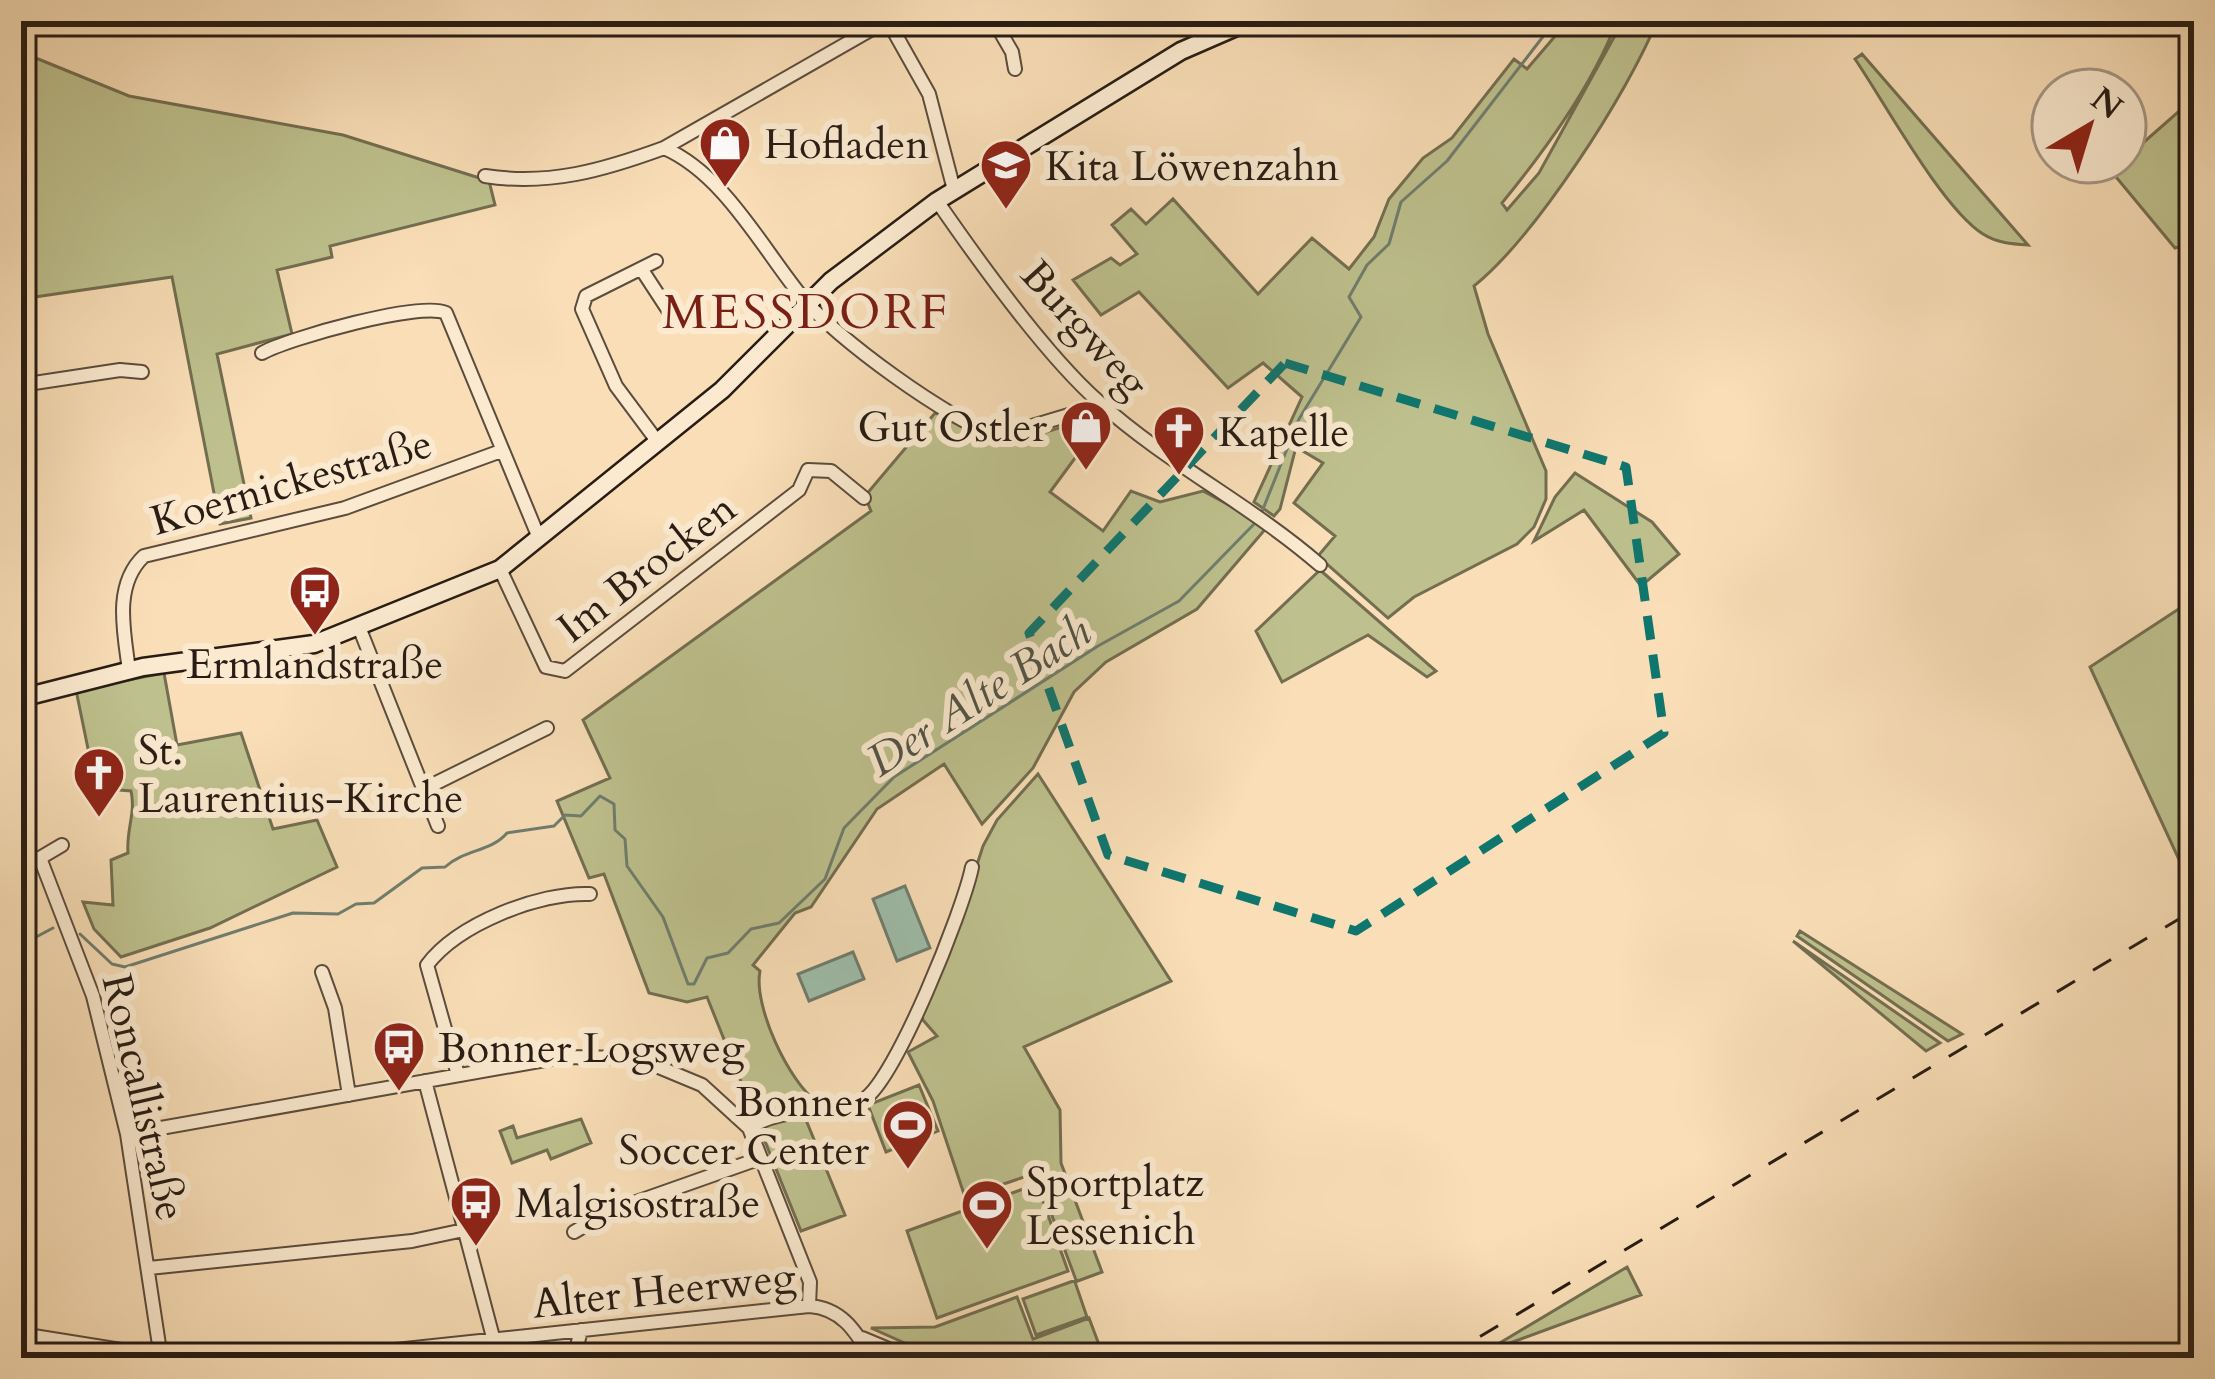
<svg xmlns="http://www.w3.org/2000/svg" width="2215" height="1379" viewBox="0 0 2215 1379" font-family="Cardo,serif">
<rect width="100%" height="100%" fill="#f9deb7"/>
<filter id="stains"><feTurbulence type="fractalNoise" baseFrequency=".00167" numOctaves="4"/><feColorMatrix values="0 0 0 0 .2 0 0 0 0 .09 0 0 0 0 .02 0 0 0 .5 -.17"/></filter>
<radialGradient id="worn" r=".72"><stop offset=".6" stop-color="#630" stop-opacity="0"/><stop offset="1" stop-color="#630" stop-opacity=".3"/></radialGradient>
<!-- green -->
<path fill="#bec18e" stroke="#736e51" stroke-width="3" d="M1568,21H1617C1592,86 1546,149 1502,203L1507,210L1539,173L1623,21H1657C1628,93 1535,237 1474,286L1488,334L1546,471V499L1534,527L1517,544L1414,597L1388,618L1318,556L1335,536L1294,503L1323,463L1296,447L1280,509L1274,516L1254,502L1302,397L1263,363L1228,388L1139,292L1101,315L1073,280L1111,258L1120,265L1137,254L1112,225L1131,209L1146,224L1173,199L1258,294L1312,238L1349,269L1374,237L1389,199L1423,158L1452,138L1514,59L1527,69Z
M21,52L129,96L343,135L489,181L495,205L330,246L332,257L277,270L292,334L217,354L251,518L220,524L172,277L21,299Z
M1862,54L2028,245C2012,244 1997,243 1983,234C1942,208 1885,103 1855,59Z
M2194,98V243L2175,248L2111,171Z
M935,413L1005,445L1100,415L1095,431L1050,492L1103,531L1131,491L1160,502L1203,491L1268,526L1197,609L1106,662L1074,692L1033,768L982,824L944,764L877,809L811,907L795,913L753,965L760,971C753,1006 789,1082 817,1102L804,1115L845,1215L801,1231L707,997L687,1002L649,993L604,874L589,878L557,801L610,778L583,720L871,511L865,496Z
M1575,473L1652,522L1679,554L1641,586L1584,510L1534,541L1555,497Z
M1320,570L1436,671L1427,677L1368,635L1282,682L1256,631Z
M2194,599V892L2090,667Z
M164,673L177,745L241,733L273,829L317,820L337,867L210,928L121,957L94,929L83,902L113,905L111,860L128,853C126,830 136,813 131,791L96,788L76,690Z
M1038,774L1171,981L1024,1047L1060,1110L1061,1163L1102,1272L1075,1282L1087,1317L1036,1335L1023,1299L1076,1280L1036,1173L965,1197L933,1101L908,1052L937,1036L923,1020L921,1009L957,927L983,846L997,820Z
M1800,931L1962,1034L1948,1041L1797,936Z
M1793,941L1940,1043L1926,1051Z
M919,1085L938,1131L886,1152L868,1105Z
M581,1119L591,1143L551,1159L547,1150L512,1163L500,1131L513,1126L517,1138Z
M1037,1184L1068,1271L937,1318L907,1231Z
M1627,1267L1641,1295L1483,1353Z
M1017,1297L1033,1339L1089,1318L1104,1358H925L918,1349L871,1328L935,1327Z"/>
<!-- water -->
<path fill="#9ebdaa" stroke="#6f7d6e" stroke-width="3" d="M905,886L930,948L897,961L873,899Z
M853,952L864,979L809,1001L798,974Z"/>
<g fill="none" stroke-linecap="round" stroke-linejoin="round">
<!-- stream -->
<path stroke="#6f7d6e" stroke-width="3" d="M1261,514L1299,419L1361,317L1349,297L1367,265L1389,244L1401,202L1447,161L1555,21
M80,934L112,964L125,967L293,913L338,914L356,904L374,903L422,868L445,867C465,849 491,852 507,833L554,826L565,815L581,816L600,796L614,804L615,830L625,839L627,866L663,917L688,984H694L707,958L728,953L751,929L779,923L825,879L844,828L894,777L1098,646L1179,601L1256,522
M21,945L53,928"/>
<!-- street casing -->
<g stroke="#5c4c3d" stroke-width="16">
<path id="street" d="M888,21L929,94L954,190
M994,21L1012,52L1015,69
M664,148L886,21
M485,176C549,186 604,170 664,148C724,174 762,248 802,297C832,335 953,424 999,436L1102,405
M937,201C977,259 1047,356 1099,402C1168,464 1251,505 1320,565
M656,261L586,296L582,309L616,386L657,441
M642,270L676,322
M262,353C289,338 421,301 446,313L539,538
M21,385L120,370L142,372
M500,569L546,667L565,671L799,490L808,470L831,471L864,498
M359,627L438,826
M129,670C124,632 113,585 144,556L345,508L501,451
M422,790L547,728
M40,858L93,996L127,1134L161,1358
M21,860L40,858L62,845
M322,972L335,1008L349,1095
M458,1075L427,965C458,924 539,892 590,894
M425,1081L494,1341
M749,1128C791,1102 827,1120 863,1100C895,1082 964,908 972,867
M127,1134L562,1057L637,1058L702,1085L749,1128L810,1282L809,1306
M574,1232L608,1212L761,1158
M21,1235V1313
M149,1268L412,1241L464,1230
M21,1334L171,1358
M862,1338L910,1358
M320,1358L809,1306C842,1308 856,1332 872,1358
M574,1358L581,1330"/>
</g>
<!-- secondary casing -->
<g stroke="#281c14" stroke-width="21">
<path id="secondary" d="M21,698L143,667L314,644L500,569L722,390L831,281L937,201L1181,51L1250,21"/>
</g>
<!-- street -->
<use href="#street" stroke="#fbead0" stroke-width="12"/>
<!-- secondary -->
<use href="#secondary" stroke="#fbead0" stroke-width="16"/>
<!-- rail -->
<path stroke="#281c14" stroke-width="3" stroke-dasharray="21 21" stroke-linecap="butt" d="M1444,1358L2194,910"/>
</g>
<!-- marked area -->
<path fill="none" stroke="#0f766e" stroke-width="9" stroke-dasharray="24 15" stroke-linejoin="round" d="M1285,363L1626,467L1664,733L1356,931L1108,855L1029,633Z"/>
<!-- icons -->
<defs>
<g id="shop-pin" transform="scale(2.7)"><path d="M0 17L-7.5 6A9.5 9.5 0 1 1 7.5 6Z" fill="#8f2418" stroke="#fbead0"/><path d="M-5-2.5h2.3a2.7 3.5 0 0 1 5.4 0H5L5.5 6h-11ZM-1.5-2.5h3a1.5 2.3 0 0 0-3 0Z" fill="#fff"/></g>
<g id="school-pin" transform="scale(2.7)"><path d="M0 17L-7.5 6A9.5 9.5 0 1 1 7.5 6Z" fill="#8f2418" stroke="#fbead0"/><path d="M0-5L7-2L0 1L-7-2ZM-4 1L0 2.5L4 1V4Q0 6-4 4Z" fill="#fff"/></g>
<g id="church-pin" transform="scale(2.7)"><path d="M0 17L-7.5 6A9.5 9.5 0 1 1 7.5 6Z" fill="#8f2418" stroke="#fbead0"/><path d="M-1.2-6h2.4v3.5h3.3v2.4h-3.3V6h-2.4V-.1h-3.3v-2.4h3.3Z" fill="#fff"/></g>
<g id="bus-pin" transform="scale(2.7)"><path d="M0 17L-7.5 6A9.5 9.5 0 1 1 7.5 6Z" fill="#8f2418" stroke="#fbead0"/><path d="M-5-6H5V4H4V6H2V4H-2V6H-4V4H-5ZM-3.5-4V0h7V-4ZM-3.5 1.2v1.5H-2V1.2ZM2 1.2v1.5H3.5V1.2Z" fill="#fff"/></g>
<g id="stadium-pin" transform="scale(2.7)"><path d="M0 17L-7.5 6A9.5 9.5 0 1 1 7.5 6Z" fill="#8f2418" stroke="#fbead0"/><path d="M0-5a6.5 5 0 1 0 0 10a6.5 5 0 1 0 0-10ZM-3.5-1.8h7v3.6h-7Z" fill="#fff"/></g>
</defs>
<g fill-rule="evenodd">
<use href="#shop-pin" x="725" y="143"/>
<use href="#school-pin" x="1006" y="165"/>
<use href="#shop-pin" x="1086" y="426"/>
<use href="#church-pin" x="1179" y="431"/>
<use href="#bus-pin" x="315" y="591"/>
<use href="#church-pin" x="99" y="773"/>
<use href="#bus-pin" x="399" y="1047"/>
<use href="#stadium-pin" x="908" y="1125"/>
<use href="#bus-pin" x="476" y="1202"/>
<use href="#stadium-pin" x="987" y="1205"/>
</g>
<g text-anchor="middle" stroke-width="12" stroke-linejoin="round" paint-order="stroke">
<!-- poi labels -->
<g font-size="42" fill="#281c14" stroke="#fbead0" text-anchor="start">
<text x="764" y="158">Hofladen</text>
<text x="1045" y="180">Kita Löwenzahn</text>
<text x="1047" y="441" text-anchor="end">Gut Ostler</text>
<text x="1218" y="446">Kapelle</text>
<text x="315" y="678" text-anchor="middle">Ermlandstraße</text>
<text x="138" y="764">St.<tspan x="138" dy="48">Laurentius-Kirche</tspan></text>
<text x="438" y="1062">Bonner Logsweg</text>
<text x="869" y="1116" text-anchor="end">Bonner<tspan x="869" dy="48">Soccer Center</tspan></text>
<text x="1026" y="1196">Sportplatz<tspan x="1026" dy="48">Lessenich</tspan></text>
<text x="515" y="1217">Malgisostraße</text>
</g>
<!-- street labels -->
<g font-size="42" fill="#281c14" stroke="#fbead0">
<text transform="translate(1086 328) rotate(48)" y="15">Burgweg</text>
<text transform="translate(291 481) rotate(-16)" y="15">Koernickestraße</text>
<text transform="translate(646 567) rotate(-38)" y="15">Im Brocken</text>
<text transform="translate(145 1097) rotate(77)" y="15">Roncallistraße</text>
<text transform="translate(664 1289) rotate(-6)" y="15">Alter Heerweg</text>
</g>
<!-- water labels -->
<g font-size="45" font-style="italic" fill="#515448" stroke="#fbead0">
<text transform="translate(978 695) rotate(-33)" y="16">Der Alte Bach</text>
</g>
<!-- quarter labels -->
<g font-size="48" letter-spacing="3" fill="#7a1f14" stroke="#fbead0">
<text x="806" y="328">MESSDORF</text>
</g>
</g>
<!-- margin -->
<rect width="2215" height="1379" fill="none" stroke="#f9deb7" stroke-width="72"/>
<rect x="24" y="24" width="2167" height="1331" fill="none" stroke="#281c14" stroke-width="6"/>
<rect x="36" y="36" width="2143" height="1307" fill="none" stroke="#281c14" stroke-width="3"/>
<!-- north arrow -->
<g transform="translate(2089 126) rotate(38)"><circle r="57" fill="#fbead0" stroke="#a79885" stroke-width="3"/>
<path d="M0-9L21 45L0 30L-21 45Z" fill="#8f2418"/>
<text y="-18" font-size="33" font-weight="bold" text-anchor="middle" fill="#281c14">N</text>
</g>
<rect width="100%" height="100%" filter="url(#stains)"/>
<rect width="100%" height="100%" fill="url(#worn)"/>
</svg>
